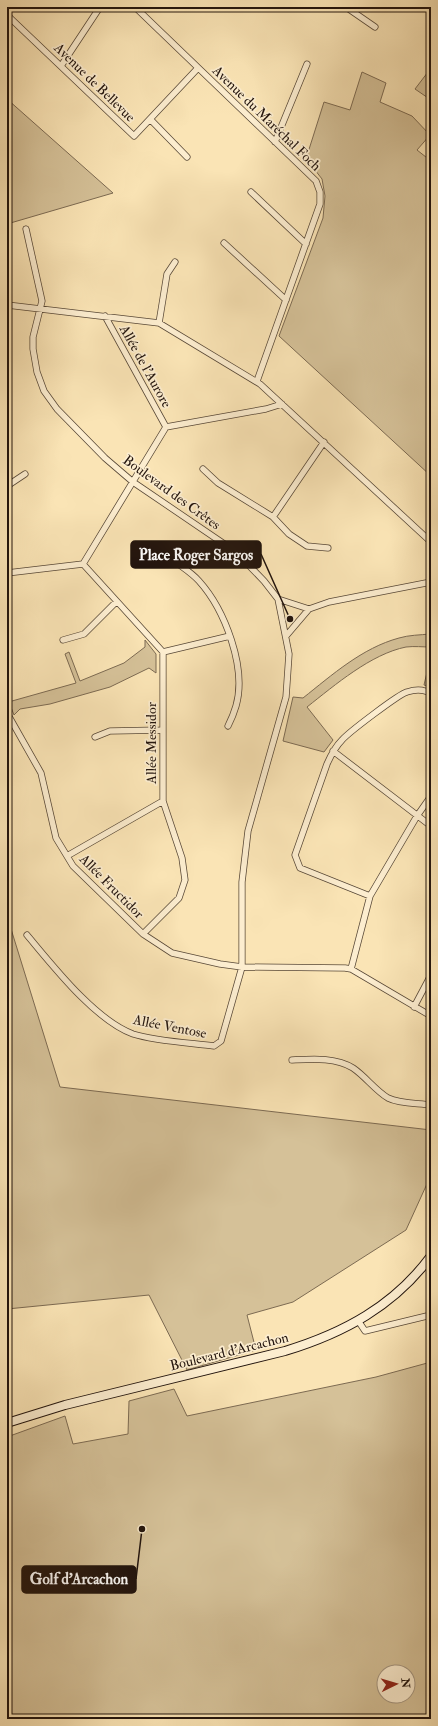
<svg xmlns="http://www.w3.org/2000/svg" width="438" height="1726" viewBox="0 0 438 1726" font-family="'IM FELL Double Pica',serif">
<rect width="100%" height="100%" fill="#fae4b5"/>
<filter id="stains"><feTurbulence type="fractalNoise" baseFrequency=".005" numOctaves="4"/><feColorMatrix values="0 0 0 0 .2 0 0 0 0 .09 0 0 0 0 .02 0 0 0 .5 -.17"/></filter>
<radialGradient id="worn" r=".72"><stop offset=".6" stop-color="#630" stop-opacity="0"/><stop offset="1" stop-color="#630" stop-opacity=".3"/></radialGradient>
<!-- green -->
<path fill="#d5c198" stroke="#7c6a52" fill-rule="evenodd" d="M431,68V100L415,89Z
M362,72L386,83L380,102L412,116L430,135L417,150L431,161V476L279,336L323,218L325,196L322,179L315,170L305,162L324,102L350,110Z
M7,99L113,193L7,224Z
M431,622V647C423,647 414,646 406,647C371,654 335,685 307,707L333,740L324,752L283,741L293,697L303,698C332,675 362,648 399,638C409,635 420,635 430,634Z
M145,640L156,654V673L149,668L110,687L50,704L20,709L14,715L7,697L12,701L76,683L65,654L69,652L80,681L124,663L145,647Z
M431,655V687L424,685Z
M7,916L60,1087L431,1130V1175L406,1230L293,1302L247,1315L256,1350L187,1370L149,1295L7,1309Z
M431,1362V1719H7V1437L65,1416L73,1444L128,1434L129,1401L174,1389L187,1416L376,1377ZM384,1672H408V1696H384Z"/>
<g fill="none" stroke-linecap="round" stroke-linejoin="round">
<!-- street casing -->
<g stroke="#584837" stroke-width="7">
<path id="street" d="M135,7L316,181L320,192V204L257,381
M346,7L375,27
M7,15L134,136L198,68
M61,66L100,7
M150,119L187,157
M275,142L307,64
M251,192L306,244
M26,229L42,301L33,337V349L37,372L44,391L57,409L105,458L133,482L236,552L264,581L278,599L289,654L286,697L248,831L242,882V967L221,1041L214,1046C190,1043 155,1041 133,1034C95,1020 53,966 27,935
M224,243L286,300
M7,305L159,323L260,384L431,542
M105,316L166,427
M159,323L167,274L175,262
M203,469L218,483L273,517L289,534L307,546L328,548
M7,486L25,474
M273,517L324,442
M173,560C182,567 192,573 199,581C225,610 247,668 236,706C234,713 231,720 228,726
M83,564L163,652V801L182,858L185,880L179,898L143,934
M7,573L83,564L166,427L266,409L282,404
M278,599L309,609L329,602L431,582
M286,636L309,609
M63,640L84,634L116,602
M163,652L230,636
M7,713L41,773L56,838L73,866L143,934L172,953L220,964L242,967L345,968L351,969L431,1016
M95,737L110,731L163,730
M333,751L431,826
M67,856L163,801
M370,896L300,868L295,855L327,764C331,755 335,747 342,740C349,732 399,694 407,692C416,689 424,689 431,694
M351,969L370,896L417,816L431,796
M414,1007L431,975
M292,1060C312,1059 336,1057 353,1068C366,1077 375,1090 388,1098C400,1104 418,1103 431,1105
M359,1322L365,1331L431,1315"/>
</g>
<!-- secondary casing -->
<g stroke="#22140d" stroke-width="10">
<path id="secondary" d="M7,1423L65,1405L285,1351C344,1333 394,1306 431,1256"/>
</g>
<!-- street -->
<use href="#street" stroke="#fcedcf" stroke-width="5.5"/>
<!-- secondary -->
<use href="#secondary" stroke="#fcedcf" stroke-width="8"/>
</g>
<g text-anchor="middle" stroke-width="3.5" stroke-linejoin="round" paint-order="stroke">
<!-- street labels -->
<g font-size="14" fill="#22140d" stroke="#fcedcf">
<text transform="translate(95 82) rotate(44)" y="5">Avenue de Bellevue</text>
<text transform="translate(267 118) rotate(44)" y="5">Avenue du Maréchal Foch</text>
<text transform="translate(146 366) rotate(61)" y="5">Allée de l'Aurore</text>
<text transform="translate(172 492) rotate(36)" y="5">Boulevard des Crêtes</text>
<text transform="translate(151 743) rotate(-90)" y="5">Allée Messidor</text>
<text transform="translate(112 886) rotate(45)" y="5">Allée Fructidor</text>
<text transform="translate(170 1026) rotate(11)" y="5">Allée Ventose</text>
<text transform="translate(229 1351) rotate(-14)" y="5">Boulevard d'Arcachon</text>
</g>
</g>
<!-- callouts -->
<path fill="none" stroke="#22140d" stroke-width="1.5" d="M290 619L261 554M142 1529L136 1579"/>
<g fill="#22140d" stroke="#fcedcf" stroke-width="1.5">
<circle cx="290" cy="619" r="4"/>
<circle cx="142" cy="1529" r="4"/>
</g>
<g fill="#22140d" stroke="#22140d" stroke-width="1.5">
<rect x="131" y="541" width="130" height="27" rx="4"/>
<rect x="22" y="1566" width="114" height="27" rx="4"/>
</g>
<g font-size="15" text-anchor="middle" font-weight="bold" fill="#fff">
<text x="196" y="560">Place Roger Sargos</text>
<text x="79" y="1584">Golf d'Arcachon</text>
</g>
<!-- margin -->
<rect width="438" height="1726" fill="none" stroke="#fae4b5" stroke-width="24"/>
<rect x="8" y="8" width="422" height="1710" fill="none" stroke="#22140d" stroke-width="2"/>
<rect x="12" y="12" width="414" height="1702" fill="none" stroke="#22140d"/>
<!-- north arrow -->
<g transform="translate(396 1684) rotate(85)"><circle r="19" fill="#fcedcf" stroke="#a59681"/>
<path d="M0-3L7 15L0 10L-7 15Z" fill="#8f2418"/>
<text y="-6" font-size="11" font-weight="bold" text-anchor="middle" fill="#22140d">N</text>
</g>
<rect width="100%" height="100%" filter="url(#stains)"/>
<rect width="100%" height="100%" fill="url(#worn)"/>
</svg>
